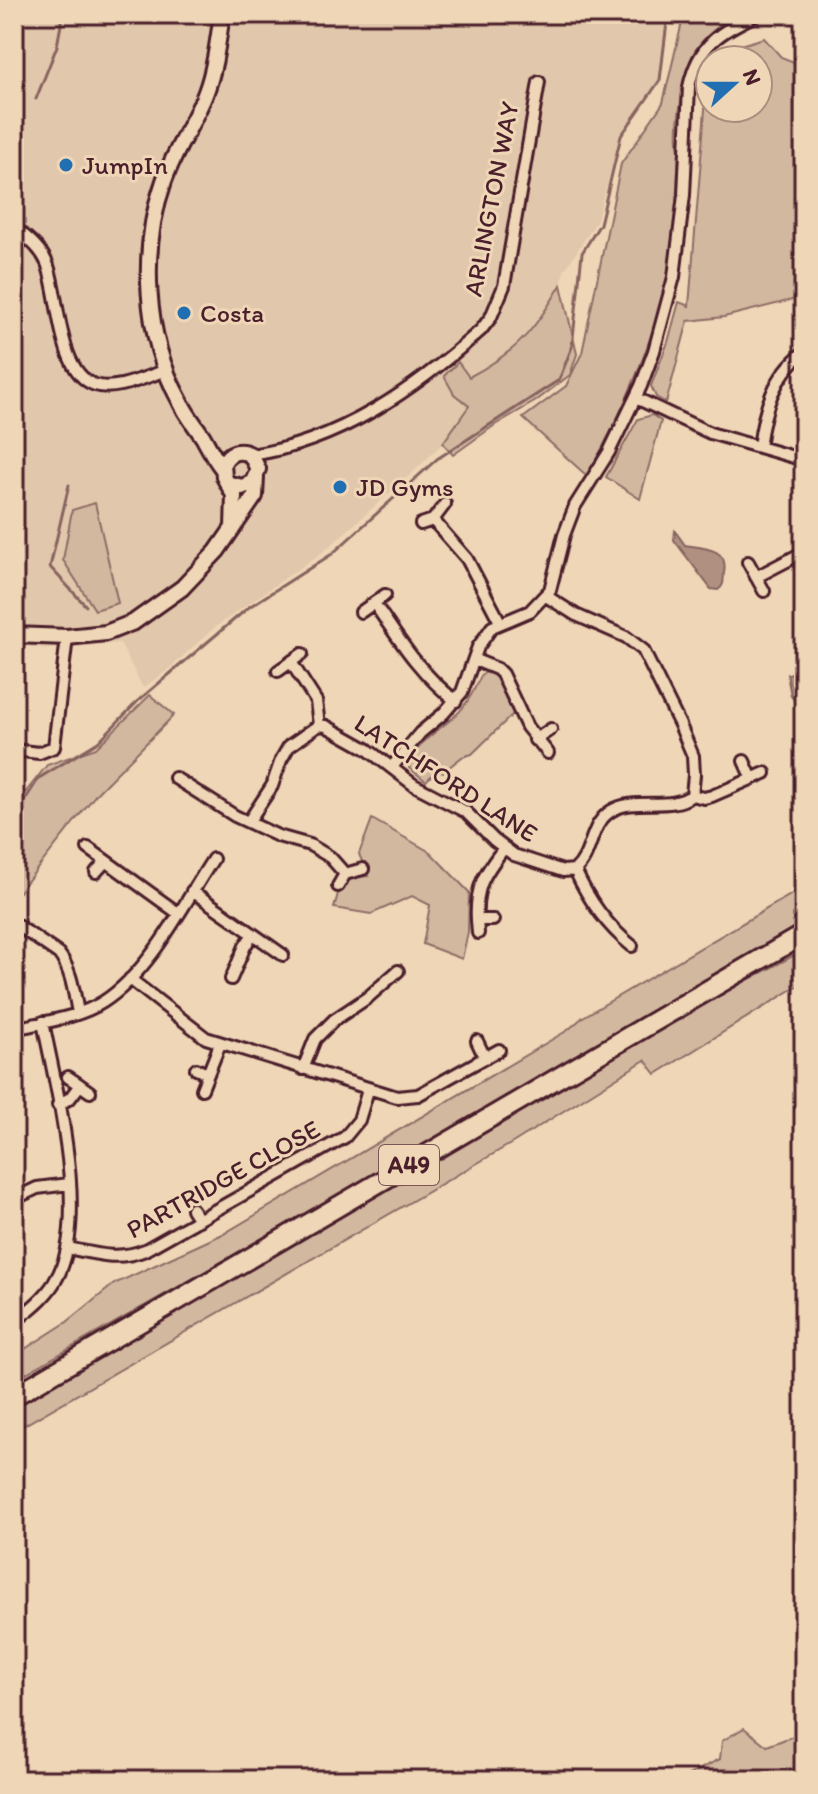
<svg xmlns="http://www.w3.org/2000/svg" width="818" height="1794" viewBox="0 0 818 1794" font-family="Itim,sans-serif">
<rect width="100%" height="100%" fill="#eed6b6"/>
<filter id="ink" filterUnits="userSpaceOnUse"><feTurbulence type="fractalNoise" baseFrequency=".0125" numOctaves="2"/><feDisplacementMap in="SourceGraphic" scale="16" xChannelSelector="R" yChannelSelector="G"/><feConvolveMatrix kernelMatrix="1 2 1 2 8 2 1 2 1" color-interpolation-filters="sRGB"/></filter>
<g filter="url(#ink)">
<!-- built -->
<path fill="#e1c7ab" d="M14,14H668L660,80L621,136L596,222L564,271L561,285L549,309L522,343L491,365L468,377L454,394L469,406L443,443L411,474L324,551L215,627L168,670L143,688L120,643L49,649L14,645Z"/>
<!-- green -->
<path fill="#d3b8a0" stroke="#8e6c66" stroke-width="2" d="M684,14H736C696,40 687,54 681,101C678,118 676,134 679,151C676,194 677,240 667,281C651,348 621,416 587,476L523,418L566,386L582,353L621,164L663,103Z
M764,38L781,57L804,66V297L724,317L688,321L666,403L656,397L651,386L668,342L679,302L689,306L708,73L710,70V108H758V60H718L725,50Z
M561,285L577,354L570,375L536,401L495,425L453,455L443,443L469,406L454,394L444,376L458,362L469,377C517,352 534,331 561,285Z
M652,415L661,421L640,499L606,477L638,419Z
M95,503L118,603L95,610L63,560L72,510Z
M487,672C506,676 509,695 515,712L472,754L462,757L443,772L437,770L426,781L409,768C411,744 444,728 459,712C470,701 475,687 482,674Z
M150,695L174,715L97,793L14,898V807L47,765L96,748Z
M372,819L430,852L469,892L468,932L462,959L423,944L430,905L412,896L371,914L334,908L339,890L352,877L368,876L359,854Z
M804,887V921L791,929L306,1214L14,1380V1356L67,1322L114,1284L225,1233L568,1030L583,1017Z
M804,950V982L656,1074L645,1060L514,1142L14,1431V1407L643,1036Z
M744,1728L767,1746L804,1732V1780H679L720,1759L722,1741Z"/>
<!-- water -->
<path fill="#af9081" stroke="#87635f" stroke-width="2" d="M675,531L685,545C705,548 729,548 724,573C723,581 725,585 718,590L711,589L674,540Z
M792,673L804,692V711L791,696L787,674Z"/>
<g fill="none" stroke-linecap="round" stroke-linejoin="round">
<!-- stream -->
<path stroke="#87635f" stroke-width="3" d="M36,99L57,46L63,14
M69,485L50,567L86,606
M14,817L39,778L98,742L139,700L249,607L332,554L437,459L559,380L572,347L582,253L600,224L621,136L660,80L668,14"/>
<!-- street casing -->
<g stroke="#4a1f2b" stroke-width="16">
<path id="street" d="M14,227C27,238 40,247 47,263C60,296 57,372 95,385C116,392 147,376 167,370
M636,398L710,433L804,460
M759,447C764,410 773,376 804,352
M251,455C340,442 415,389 481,330L491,317L504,286L539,82
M433,520L467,559L500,622
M421,524L433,520L445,504
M748,562L764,591
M756,577L804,552
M546,596L576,615L626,637L643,650L680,725L693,756L694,775L692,795C671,812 635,796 611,811C589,825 593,854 575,870
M374,603C398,638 421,675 456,701
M361,612L385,595
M475,660L497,669L502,674L527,727L548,753
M291,662L316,701L319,725
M278,671L302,654
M535,740L551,729
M14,750L39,753L54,747L67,637
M744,761L752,779
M392,767L420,733L443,714L462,692L478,647L492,627L530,611L550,590L564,535L575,506L609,452L641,386L654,351L674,277L684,195L689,87C698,44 720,32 758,14
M175,778L235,816L278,836L310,845L330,857L345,874
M692,795L704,798L712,796L765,773
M249,821L272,786L281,760L289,746L319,725L326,726L367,749L414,785L466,812L494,840L514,855L563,871L575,870C588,899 607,926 632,946
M88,848L178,913
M96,872L105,862
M338,886L345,874L363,869
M192,891L283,955
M477,920C475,887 484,874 504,848
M14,923L59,954C72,971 74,993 78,1013
M478,933L477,920H493
M130,979L206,1038L397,1097L418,1095L499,1050
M231,979L245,946L253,934
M14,1029C43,1022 78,1018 103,1002C150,972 183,905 213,859
M477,1041L485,1058
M196,1069L208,1074
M303,1069L315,1039L334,1020L367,998L398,971
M80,1085L90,1092
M202,1089L220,1044
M58,1105L70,1098L80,1085L68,1077
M14,1199L37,1188L69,1184
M192,1209L199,1220
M68,1248C96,1254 118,1261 145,1250L345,1137L359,1120L368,1090
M14,1322C28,1311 44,1299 54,1283C92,1224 56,1089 43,1022"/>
</g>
<!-- secondary casing -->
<g stroke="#4a1f2b" stroke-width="20">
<path id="secondary" d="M222,468C214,458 209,448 203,437C195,425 186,414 180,401C144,336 140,249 164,181C175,149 194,123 206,92C215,68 218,40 222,14
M230,484L242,487L253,482L258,469L251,455C240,449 229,451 223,464L224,477L234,495L233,528
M14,635L67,637L106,633L134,622L182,588L217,551L255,496L256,477"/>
</g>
<!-- highway casing -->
<g stroke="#4a1f2b" stroke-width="24">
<path id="highway" d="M14,1396L804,934"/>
</g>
<!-- street -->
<use href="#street" stroke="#eed6b6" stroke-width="10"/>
<!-- secondary -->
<use href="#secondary" stroke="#eed6b6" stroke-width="14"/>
<!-- highway -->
<use href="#highway" stroke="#eed6b6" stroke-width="18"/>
</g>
</g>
<!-- markers -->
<g fill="#1f6fb2" stroke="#eed6b6" stroke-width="3">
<circle cx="66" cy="165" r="8"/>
<circle cx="184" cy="313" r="8"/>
<circle cx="340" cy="487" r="8"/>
</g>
<g text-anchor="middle" stroke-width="6" stroke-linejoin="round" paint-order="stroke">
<!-- shield labels -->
<rect fill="#eed6b6" stroke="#7b5655" stroke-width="2" x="379" y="1145" width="60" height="40" rx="6"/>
<g font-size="24" font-weight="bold" fill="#4a1f2b">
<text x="409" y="1173">A49</text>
</g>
<!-- poi labels -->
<g font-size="26" fill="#4a1f2b" stroke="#eed6b6" text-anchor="start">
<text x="82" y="174">JumpIn</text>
<text x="200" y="322">Costa</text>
<text x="356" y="496">JD Gyms</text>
</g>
<!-- street labels -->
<g font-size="26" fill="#4a1f2b" stroke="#eed6b6">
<text transform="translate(491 199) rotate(-79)" y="9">ARLINGTON WAY</text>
<text transform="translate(446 778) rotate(33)" y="9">LATCHFORD LANE</text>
<text transform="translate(223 1179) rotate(-29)" y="9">PARTRIDGE CLOSE</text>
</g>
</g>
<!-- margin -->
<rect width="818" height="1794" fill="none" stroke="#eed6b6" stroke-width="48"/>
<rect x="24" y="24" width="770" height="1746" fill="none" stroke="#4a1f2b" stroke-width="3" filter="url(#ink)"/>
<!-- north arrow -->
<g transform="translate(734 84) rotate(69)"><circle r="38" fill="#eed6b6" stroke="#ac8d7e" stroke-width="2"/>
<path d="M0-6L14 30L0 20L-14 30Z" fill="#1f6fb2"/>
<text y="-12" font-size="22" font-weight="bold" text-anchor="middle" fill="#4a1f2b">N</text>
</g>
</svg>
